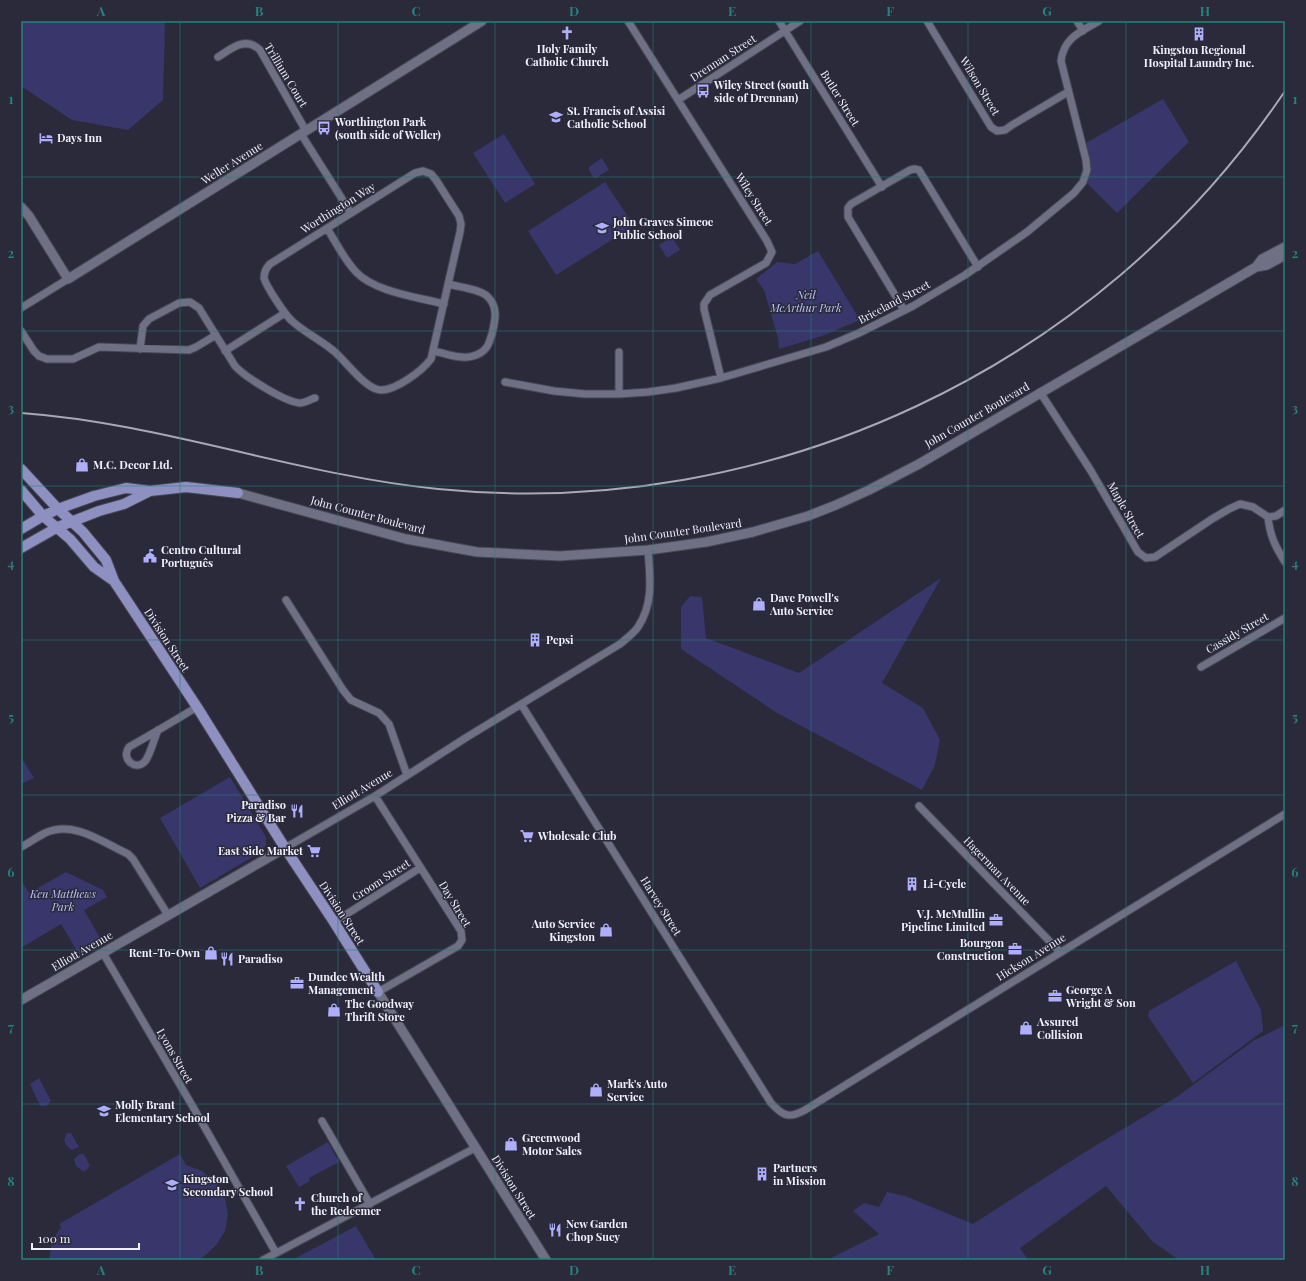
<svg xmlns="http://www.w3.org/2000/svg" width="1306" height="1281" viewBox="0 0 1306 1281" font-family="'Playfair Display',serif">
<rect width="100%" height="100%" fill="#2a2a3b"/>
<!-- green -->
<path fill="#38366b" d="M21,21H165L163,100L128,130L72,120L24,88H21Z
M1163,99L1189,142L1117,213L1087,183C1093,169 1090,158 1086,143Z
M504,134L535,184L505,203L473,153Z
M602,158L609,170L596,178L593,177L589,170V167Z
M605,182L634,226L556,275L528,231Z
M672,237L680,250L667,258L659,245Z
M818,251L860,320L822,336L779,349L778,338L764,290L756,279L777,262L795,264Z
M941,578L882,683L923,708L940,740L935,765L922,790L777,713L681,649V607L690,596L702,597L706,638L799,673Z
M21,757L34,778L21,784Z
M230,777L266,837V844L263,851L200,888L160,818Z
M66,872L103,890L107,897L84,910L103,943L80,956L61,924L21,948V880L29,893Z
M1236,961L1261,1010L1263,1031L1193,1083L1148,1016L1149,1011Z
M1285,1025V1260H1179L1153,1242L1106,1186L1020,1248L1028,1260H827L879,1234L853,1211L864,1203L879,1207L887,1192L905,1196L973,1224L1085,1152L1178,1096L1253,1041Z
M39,1078L51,1101L46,1106H40L30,1084Z
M67,1133H71L79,1147L72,1150C65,1146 62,1140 67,1133Z
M328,1142L339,1162L309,1178L310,1181L299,1187L286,1166Z
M80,1154H84L90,1166L84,1172L76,1166L74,1159Z
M180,1154L186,1165L202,1171L215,1181L225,1197L228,1215L225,1231L217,1244L206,1255L198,1260H49L52,1241L61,1227L59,1224Z
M356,1226L376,1260H292Z"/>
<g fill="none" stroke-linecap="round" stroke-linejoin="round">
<!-- street casing -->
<g stroke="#474756" stroke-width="9">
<path id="street" d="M628,21L767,241L772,252L766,263L710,295L704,304V309L721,378
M779,21L882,187
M927,21L991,127L997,131L1005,130L1012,125L1068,92
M1077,21L1083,31
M218,57C232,48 246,36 260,50L306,131
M678,100L800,21
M301,134L351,213
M423,171L431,174L436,180L459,216L461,224L460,232L431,359C422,371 395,391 380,390C366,389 347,363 336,353C323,341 305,333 292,321C285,315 266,286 264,278C264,272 266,268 270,264L415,173Z
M327,228C336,243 344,259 356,272C375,292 417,297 444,304
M21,308L68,279
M904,310L848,217V208L851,204L910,170L915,169L919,170L978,267
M21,331L34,351L39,356L47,359H73L99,347L189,350L196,347L216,335
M140,349L143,326L149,319L179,303L190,302L199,308L235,366C245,377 285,402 300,403C305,403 311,399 315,398
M225,351L285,313
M433,351C445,353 461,360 473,356C477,355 483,352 486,348C489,345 490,339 492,334C495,321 499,307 487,296C479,289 459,287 448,284
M619,352V394
M505,382L554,391L585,394H619L648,392L676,388L721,378L826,347L859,333L913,306L965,275L1027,232L1074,193L1083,182L1087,170L1086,160L1061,61C1064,37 1081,32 1099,21
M1040,392L1091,471L1138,552L1146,558L1155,557L1212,519L1229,509L1240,504L1253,507L1268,517
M1285,510L1276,516L1268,517C1270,536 1275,546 1285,562
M286,600L343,690L351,700L379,713L389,724L407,775
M1201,667L1285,618
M521,704L771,1103C783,1116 789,1119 805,1110L1285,814
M158,730C154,739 151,752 146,760C137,773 120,759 129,747C152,734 174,721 197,707
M375,796L461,931L462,940L458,946L378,992
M919,806L1060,952
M21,847C29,843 37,837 45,833C74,820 102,842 128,854L133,859L168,915
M285,848L375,796L467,737L620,644C626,639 634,633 638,627C654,603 650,577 648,550
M334,922L420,868
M103,953L200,1119L276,1253
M322,1121L370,1204
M263,1260L475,1148"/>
</g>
<!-- secondary casing -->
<g stroke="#474756" stroke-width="11">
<path id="secondary" d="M21,207L29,216L68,279L482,21
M1256,267L1262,259L1285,247
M238,493L406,539L477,552L560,556L648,550L706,542L753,532L808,516L836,505L869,490L919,464L1256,267L1267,265L1285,255
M378,992L546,1260
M21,1000L285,848"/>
</g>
<!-- primary casing -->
<g stroke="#474756" stroke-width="12">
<path id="primary" d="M21,469L58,509L83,532L106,560L114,581L197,707L285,848L334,922L378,992
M21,490L43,516L70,539L94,567L114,581
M21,529L43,516L58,509L94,496L126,488L150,491L186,487L238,493
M21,548L58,527L99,511L124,504L150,491"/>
</g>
<!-- street -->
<use href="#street" stroke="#6f7084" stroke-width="7"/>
<!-- secondary -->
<use href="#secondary" stroke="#6f7084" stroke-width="9"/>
<!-- primary -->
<use href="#primary" stroke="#8f90c2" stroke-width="10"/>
<!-- rail -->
<path stroke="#a8a9b6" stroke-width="2" d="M21,413C162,423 297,475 438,489C770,522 1099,368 1285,91"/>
</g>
<!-- grid -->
<path fill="none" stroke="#25827c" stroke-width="1" stroke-opacity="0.55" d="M180,21V1260M338,21V1260M495,21V1260M653,21V1260M811,21V1260M968,21V1260M1126,21V1260M21,177H1285M21,331H1285M21,486H1285M21,640H1285M21,795H1285M21,950H1285M21,1104H1285"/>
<!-- icons -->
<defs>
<g id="church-bare" transform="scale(1.08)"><path d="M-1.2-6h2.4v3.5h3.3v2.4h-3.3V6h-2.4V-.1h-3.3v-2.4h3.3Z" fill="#aeaefb" stroke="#2a2a3b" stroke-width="2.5" paint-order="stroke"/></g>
<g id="building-bare" transform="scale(1.08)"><path d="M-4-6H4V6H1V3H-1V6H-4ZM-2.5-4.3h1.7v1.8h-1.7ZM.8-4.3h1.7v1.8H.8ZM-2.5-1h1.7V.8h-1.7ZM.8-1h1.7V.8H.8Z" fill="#aeaefb" stroke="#2a2a3b" stroke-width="2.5" paint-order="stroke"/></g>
<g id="bus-bare" transform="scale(1.08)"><path d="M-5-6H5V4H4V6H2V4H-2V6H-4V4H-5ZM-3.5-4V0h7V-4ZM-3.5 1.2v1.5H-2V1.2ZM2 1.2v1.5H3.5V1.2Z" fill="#aeaefb" stroke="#2a2a3b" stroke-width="2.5" paint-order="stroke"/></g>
<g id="school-bare" transform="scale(1.08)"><path d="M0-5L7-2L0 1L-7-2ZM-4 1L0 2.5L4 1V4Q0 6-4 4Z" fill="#aeaefb" stroke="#2a2a3b" stroke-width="2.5" paint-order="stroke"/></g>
<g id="hotel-bare" transform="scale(1.08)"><path d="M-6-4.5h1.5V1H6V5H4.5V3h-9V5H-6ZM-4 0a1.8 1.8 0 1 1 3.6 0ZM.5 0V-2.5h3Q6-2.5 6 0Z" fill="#aeaefb" stroke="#2a2a3b" stroke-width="2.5" paint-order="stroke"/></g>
<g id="shop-bare" transform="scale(1.08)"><path d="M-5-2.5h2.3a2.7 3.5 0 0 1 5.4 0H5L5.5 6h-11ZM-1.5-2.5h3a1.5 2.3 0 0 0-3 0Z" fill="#aeaefb" stroke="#2a2a3b" stroke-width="2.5" paint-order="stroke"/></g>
<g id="civic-bare" transform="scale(1.08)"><path d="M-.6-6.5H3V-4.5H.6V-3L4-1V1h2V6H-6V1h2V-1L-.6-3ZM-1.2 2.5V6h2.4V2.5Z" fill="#aeaefb" stroke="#2a2a3b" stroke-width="2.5" paint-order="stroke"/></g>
<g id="restaurant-bare" transform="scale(1.08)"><path d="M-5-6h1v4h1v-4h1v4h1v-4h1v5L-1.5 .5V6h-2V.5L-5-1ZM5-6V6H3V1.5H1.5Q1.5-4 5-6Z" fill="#aeaefb" stroke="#2a2a3b" stroke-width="2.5" paint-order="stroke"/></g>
<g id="supermarket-bare" transform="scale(1.08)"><path d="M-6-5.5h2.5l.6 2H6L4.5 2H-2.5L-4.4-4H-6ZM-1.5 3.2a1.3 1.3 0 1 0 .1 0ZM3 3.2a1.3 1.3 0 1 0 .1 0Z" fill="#aeaefb" stroke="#2a2a3b" stroke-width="2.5" paint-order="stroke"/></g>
<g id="office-bare" transform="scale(1.08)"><path d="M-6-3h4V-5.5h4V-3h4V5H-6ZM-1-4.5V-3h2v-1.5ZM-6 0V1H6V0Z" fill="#aeaefb" stroke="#2a2a3b" stroke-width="2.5" paint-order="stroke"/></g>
</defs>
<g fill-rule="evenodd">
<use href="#church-bare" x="567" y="33"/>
<use href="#building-bare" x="1199" y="34"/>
<use href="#bus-bare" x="703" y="91"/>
<use href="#school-bare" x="556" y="117"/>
<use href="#bus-bare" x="324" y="128"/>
<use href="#hotel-bare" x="46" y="138"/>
<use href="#school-bare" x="602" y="228"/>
<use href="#shop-bare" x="82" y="465"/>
<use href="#civic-bare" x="150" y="556"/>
<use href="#shop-bare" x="759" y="604"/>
<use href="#building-bare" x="535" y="640"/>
<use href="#restaurant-bare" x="297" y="811"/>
<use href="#supermarket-bare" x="527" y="836"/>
<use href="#supermarket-bare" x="314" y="851"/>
<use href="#building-bare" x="912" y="884"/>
<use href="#office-bare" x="996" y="920"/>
<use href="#shop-bare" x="606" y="930"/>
<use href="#office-bare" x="1015" y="949"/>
<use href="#shop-bare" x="211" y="953"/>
<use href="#restaurant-bare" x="227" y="959"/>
<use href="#office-bare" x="297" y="983"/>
<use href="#office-bare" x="1055" y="996"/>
<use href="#shop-bare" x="334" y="1010"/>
<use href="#shop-bare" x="1026" y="1028"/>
<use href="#shop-bare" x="596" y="1090"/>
<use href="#school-bare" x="104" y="1111"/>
<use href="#shop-bare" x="511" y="1144"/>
<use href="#building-bare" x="762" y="1174"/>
<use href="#school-bare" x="172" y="1185"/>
<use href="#church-bare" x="300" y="1204"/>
<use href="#restaurant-bare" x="555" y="1230"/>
</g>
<g text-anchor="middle" stroke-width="3" stroke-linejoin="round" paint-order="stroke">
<!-- poi labels -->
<g font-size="11" font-weight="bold" fill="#eff0fb" stroke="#2a2a3b" text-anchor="start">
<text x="567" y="53" text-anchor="middle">Holy Family<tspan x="567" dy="13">Catholic Church</tspan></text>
<text x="1199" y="54" text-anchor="middle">Kingston Regional<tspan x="1199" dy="13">Hospital Laundry Inc.</tspan></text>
<text x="714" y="89">Wiley Street (south<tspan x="714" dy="13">side of Drennan)</tspan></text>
<text x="567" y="115">St. Francis of Assisi<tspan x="567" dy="13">Catholic School</tspan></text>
<text x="335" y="126">Worthington Park<tspan x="335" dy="13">(south side of Weller)</tspan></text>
<text x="57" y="142">Days Inn</text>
<text x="613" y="226">John Graves Simcoe<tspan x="613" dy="13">Public School</tspan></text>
<text x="93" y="469">M.C. Decor Ltd.</text>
<text x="161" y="554">Centro Cultural<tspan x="161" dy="13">Português</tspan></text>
<text x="770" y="602">Dave Powell's<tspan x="770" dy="13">Auto Service</tspan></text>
<text x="546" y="644">Pepsi</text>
<text x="286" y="809" text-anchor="end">Paradiso<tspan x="286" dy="13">Pizza &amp; Bar</tspan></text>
<text x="538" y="840">Wholesale Club</text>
<text x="303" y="855" text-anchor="end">East Side Market</text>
<text x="923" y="888">Li-Cycle</text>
<text x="985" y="918" text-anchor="end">V.J. McMullin<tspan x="985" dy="13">Pipeline Limited</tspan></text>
<text x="595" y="928" text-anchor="end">Auto Service<tspan x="595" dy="13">Kingston</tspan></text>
<text x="1004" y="947" text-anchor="end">Bourgon<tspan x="1004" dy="13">Construction</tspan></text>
<text x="200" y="957" text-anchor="end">Rent-To-Own</text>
<text x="238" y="963">Paradiso</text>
<text x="308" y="981">Dundee Wealth<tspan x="308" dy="13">Management</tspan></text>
<text x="1066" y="994">George A<tspan x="1066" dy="13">Wright &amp; Son</tspan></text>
<text x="345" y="1008">The Goodway<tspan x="345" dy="13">Thrift Store</tspan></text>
<text x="1037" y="1026">Assured<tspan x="1037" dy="13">Collision</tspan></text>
<text x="607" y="1088">Mark's Auto<tspan x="607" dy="13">Service</tspan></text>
<text x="115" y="1109">Molly Brant<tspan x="115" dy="13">Elementary School</tspan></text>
<text x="522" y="1142">Greenwood<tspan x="522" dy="13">Motor Sales</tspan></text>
<text x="773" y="1172">Partners<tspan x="773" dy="13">in Mission</tspan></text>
<text x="183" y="1183">Kingston<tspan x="183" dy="13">Secondary School</tspan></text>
<text x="311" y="1202">Church of<tspan x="311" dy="13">the Redeemer</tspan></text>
<text x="566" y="1228">New Garden<tspan x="566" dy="13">Chop Suey</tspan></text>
</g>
<!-- street labels -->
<g font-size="11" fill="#eff0fb" stroke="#2a2a3b">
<text transform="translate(723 58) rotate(-33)" y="4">Drennan Street</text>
<text transform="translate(286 75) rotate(59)" y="4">Trillium Court</text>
<text transform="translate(980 86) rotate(59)" y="4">Wilson Street</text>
<text transform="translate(840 98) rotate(58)" y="4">Butler Street</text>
<text transform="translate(232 163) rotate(-32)" y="4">Weller Avenue</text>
<text transform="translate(754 199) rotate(58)" y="4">Wiley Street</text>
<text transform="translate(338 208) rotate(-32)" y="4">Worthington Way</text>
<text transform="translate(894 302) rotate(-28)" y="4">Briceland Street</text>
<text transform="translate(977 415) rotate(-30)" y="4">John Counter Boulevard</text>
<text transform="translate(1126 510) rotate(60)" y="4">Maple Street</text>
<text transform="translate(368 515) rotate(15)" y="4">John Counter Boulevard</text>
<text transform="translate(683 531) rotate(-8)" y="4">John Counter Boulevard</text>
<text transform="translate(1237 633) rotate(-30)" y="4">Cassidy Street</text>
<text transform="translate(167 640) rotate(57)" y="4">Division Street</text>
<text transform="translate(362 789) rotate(-31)" y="4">Elliott Avenue</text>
<text transform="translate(997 871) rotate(46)" y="4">Hagerman Avenue</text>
<text transform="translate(381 880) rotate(-33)" y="4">Groom Street</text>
<text transform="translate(455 904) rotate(59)" y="4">Day Street</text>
<text transform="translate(661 906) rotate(58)" y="4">Harvey Street</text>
<text transform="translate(342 913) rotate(57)" y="4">Division Street</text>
<text transform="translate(82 951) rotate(-30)" y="4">Elliott Avenue</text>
<text transform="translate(1031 957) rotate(-32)" y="4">Hickson Avenue</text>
<text transform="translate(175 1056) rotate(60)" y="4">Lyons Street</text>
<text transform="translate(514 1187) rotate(58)" y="4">Division Street</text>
</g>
<!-- park labels -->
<g font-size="11" font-style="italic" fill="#c1c2fd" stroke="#2a2a3b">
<text x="806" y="299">Neil<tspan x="806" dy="13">McArthur Park</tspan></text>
<text x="63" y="898">Ken Matthews<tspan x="63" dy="13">Park</tspan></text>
</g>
</g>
<!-- border -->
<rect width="1306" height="1281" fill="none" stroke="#2a2a3b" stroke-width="44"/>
<!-- scale -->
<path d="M32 1243v6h107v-6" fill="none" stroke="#eff0fb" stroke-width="2"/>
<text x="38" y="1243" font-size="12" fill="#eff0fb" stroke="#2a2a3b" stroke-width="3" paint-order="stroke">100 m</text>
<rect x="22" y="22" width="1262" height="1237" fill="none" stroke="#25827c" stroke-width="1.5"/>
<g font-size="13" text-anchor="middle" font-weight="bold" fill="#25827c">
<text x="101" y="16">A</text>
<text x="259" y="16">B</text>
<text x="416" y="16">C</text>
<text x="574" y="16">D</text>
<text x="732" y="16">E</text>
<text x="890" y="16">F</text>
<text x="1047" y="16">G</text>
<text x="1205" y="16">H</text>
<text x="11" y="104">1</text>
<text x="1295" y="104">1</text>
<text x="11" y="258">2</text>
<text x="1295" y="258">2</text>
<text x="11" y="413">3</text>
<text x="1295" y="413">3</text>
<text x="11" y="568">4</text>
<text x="1295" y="568">4</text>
<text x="11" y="722">5</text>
<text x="1295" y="722">5</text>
<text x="11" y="877">6</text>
<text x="1295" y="877">6</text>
<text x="11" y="1032">7</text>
<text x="1295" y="1032">7</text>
<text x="11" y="1186">8</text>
<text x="1295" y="1186">8</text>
<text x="101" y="1275">A</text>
<text x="259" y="1275">B</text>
<text x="416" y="1275">C</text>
<text x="574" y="1275">D</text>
<text x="732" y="1275">E</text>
<text x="890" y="1275">F</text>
<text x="1047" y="1275">G</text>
<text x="1205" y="1275">H</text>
</g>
</svg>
